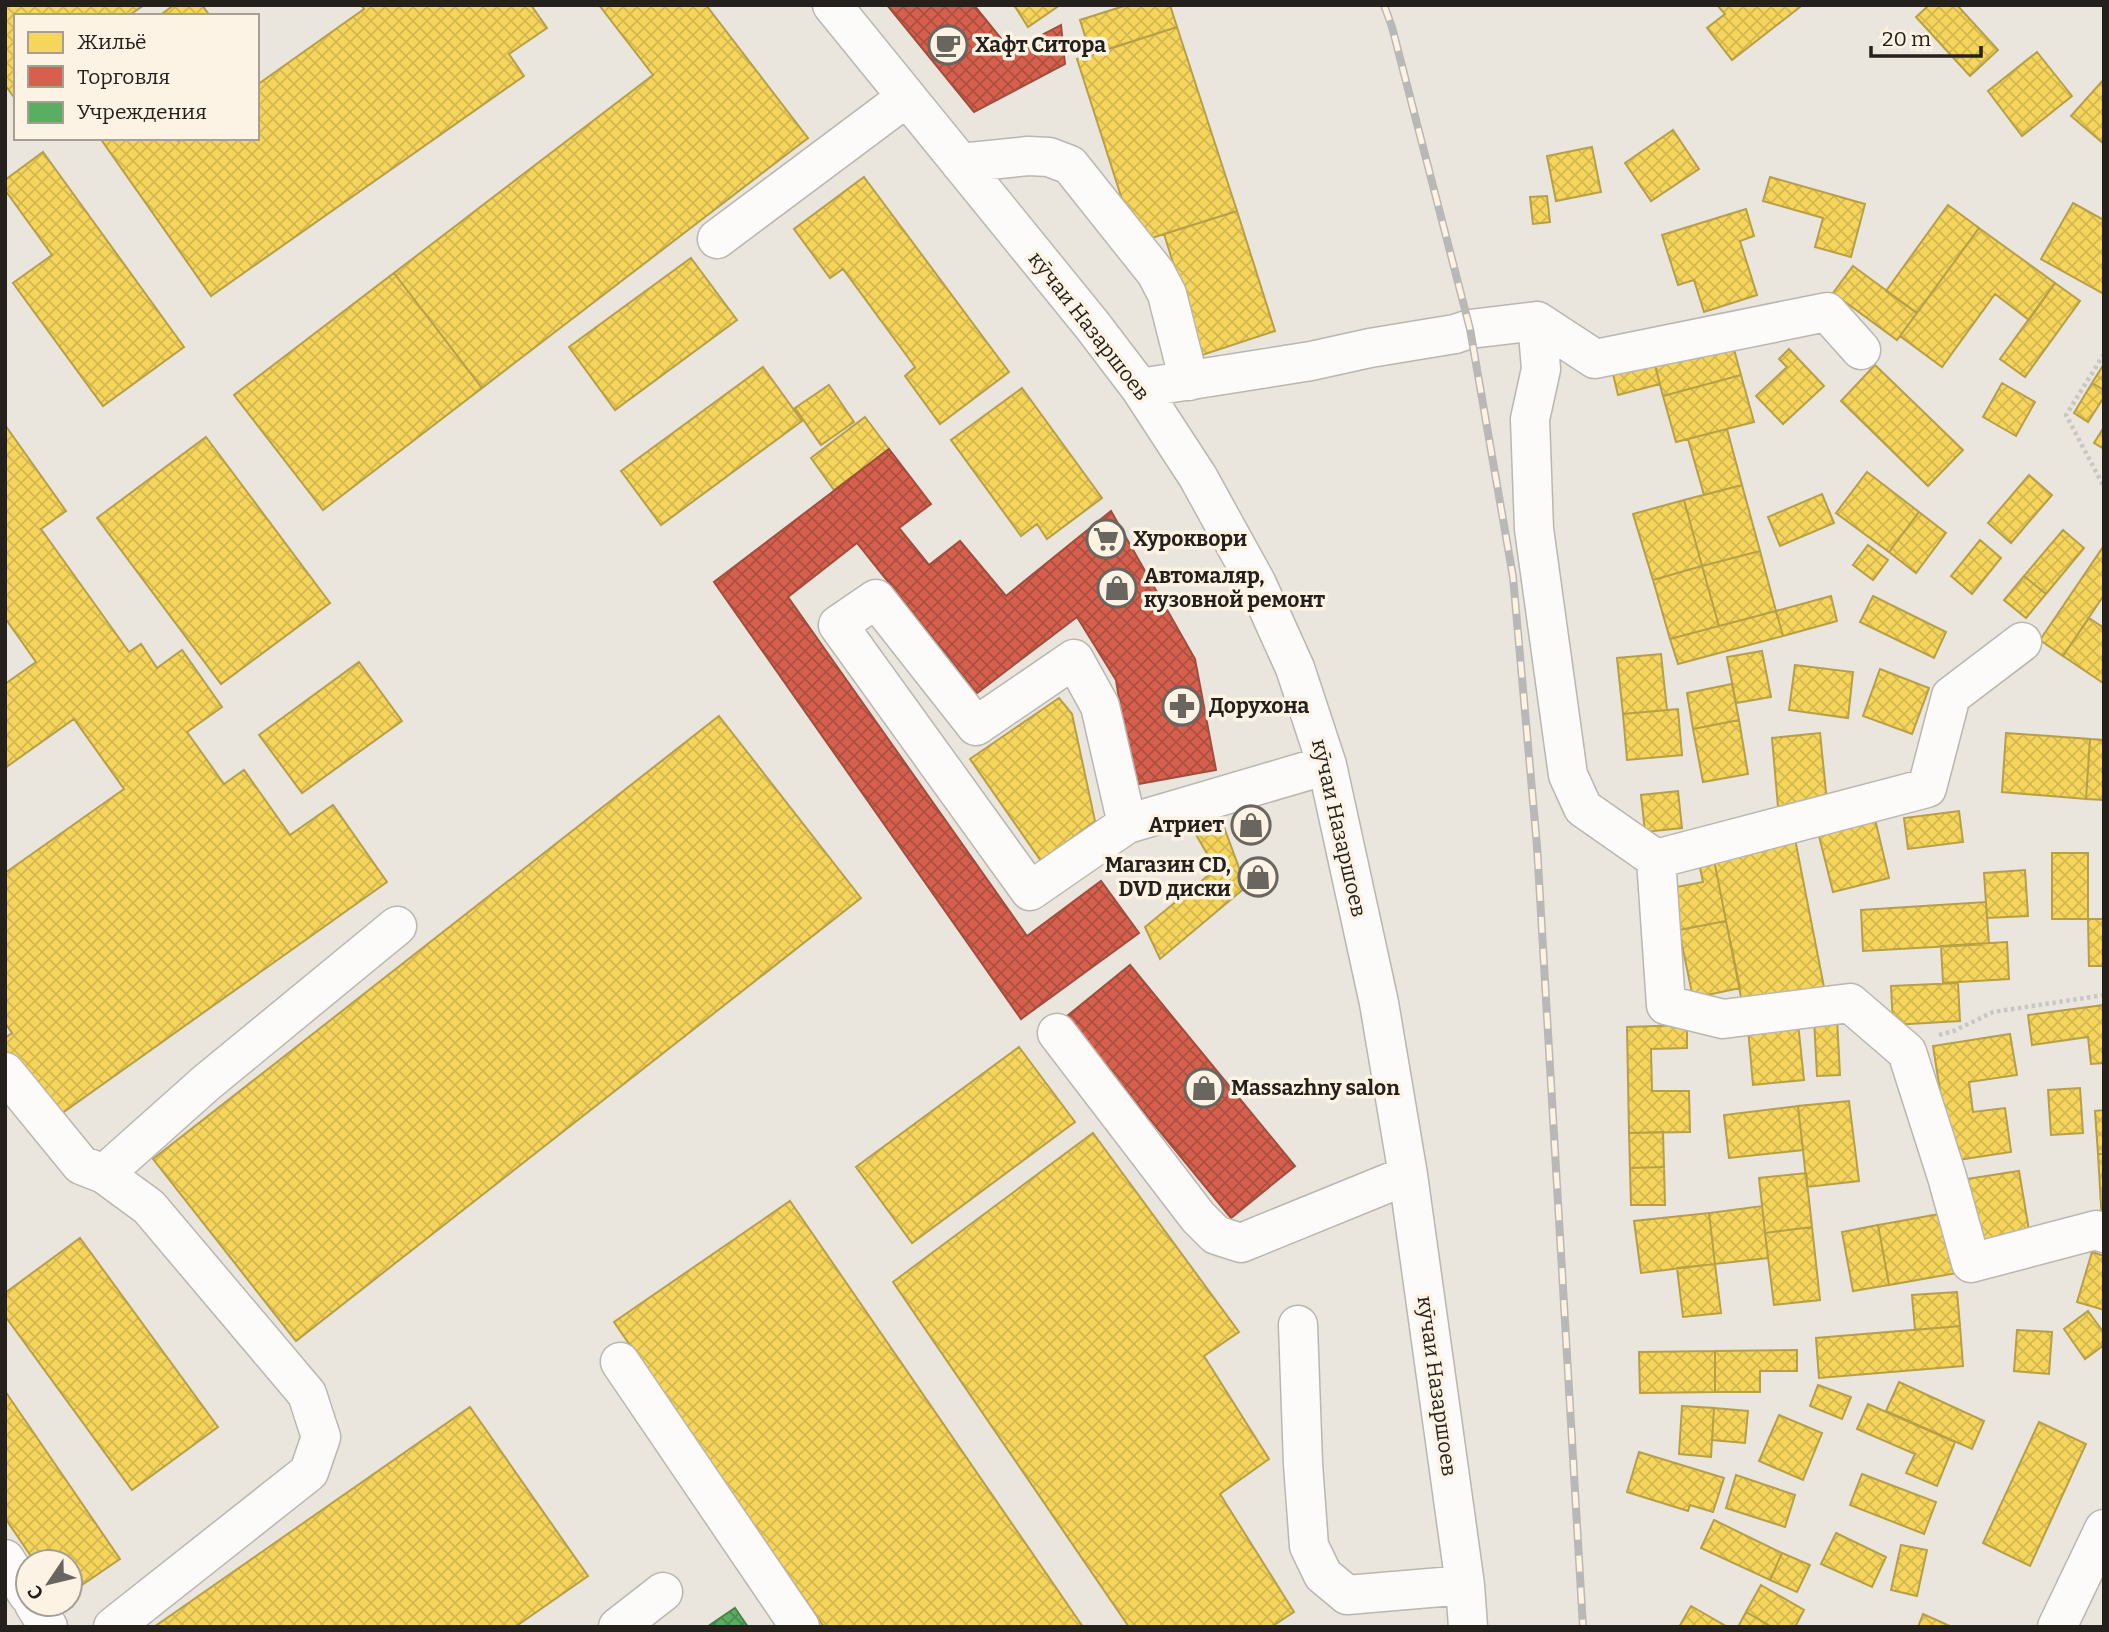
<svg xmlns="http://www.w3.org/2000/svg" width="2109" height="1632" viewBox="0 0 2109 1632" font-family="Bitter,serif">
<defs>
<pattern id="homes-cross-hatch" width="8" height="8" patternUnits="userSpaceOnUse" patternTransform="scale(1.75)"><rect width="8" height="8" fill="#f6d55c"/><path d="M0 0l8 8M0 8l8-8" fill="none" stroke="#d3b74f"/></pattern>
<pattern id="shops-cross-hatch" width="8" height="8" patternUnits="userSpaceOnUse" patternTransform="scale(1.75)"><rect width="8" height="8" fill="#d6604d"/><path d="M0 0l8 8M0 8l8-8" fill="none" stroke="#ad4f3f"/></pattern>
<pattern id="public-cross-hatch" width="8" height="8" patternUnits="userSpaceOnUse" patternTransform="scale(1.75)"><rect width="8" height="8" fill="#5aae61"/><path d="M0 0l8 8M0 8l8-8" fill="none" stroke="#4a8d4f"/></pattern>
</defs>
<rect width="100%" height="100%" fill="#eae5dd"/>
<!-- homes -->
<path fill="url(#homes-cross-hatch)" stroke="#b79f48" stroke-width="2" d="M5,5H144L128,16H16V94L13,96L5,85Z
M174,5H202L210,16H159Z
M361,5H531L547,28L509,54L524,76L211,296L100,138H176L178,141L181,138H257V85L364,9Z
M599,5H706L808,138L482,388L394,273L653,75Z
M1014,5H1060L1028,27Z
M1127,5H1170L1177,27L1091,55L1080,20Z
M1717,5H1798L1800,7L1732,60L1707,28L1725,14Z
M1929,5H1957L1998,50L1970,76L1916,17Z
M1177,27L1237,211L1136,243L1077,59Z
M2037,52L2072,96L2022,136L1988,91Z
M2104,79V144L2071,116Z
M1673,130L1699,169L1651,201L1625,163Z
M1592,147L1601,192L1556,201L1547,156Z
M43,152L184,347L103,406L13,283L52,255L5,190V180Z
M864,177L1009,372L940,424L905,376L915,367L843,269L830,278L794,229Z
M1770,177L1865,204L1851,257L1815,247L1823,218L1763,201Z
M1547,196L1550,222L1533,224L1530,197Z
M2073,203L2104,220V294L2041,259Z
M1948,205L1979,228L1917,313L1886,291Z
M1746,209L1754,236L1740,241L1757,295L1704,312L1694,280L1678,285L1662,235Z
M1237,211L1275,331L1202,355L1164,234Z
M1979,228L2055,283L2029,320L1995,294L1942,367L1900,336Z
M691,258L737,320L615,410L569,347Z
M1853,266L1917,313L1897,340L1833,293Z
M394,273L482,388L323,510L234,395Z
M2055,283L2080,301L2025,377L2000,359Z
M1732,342L1741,375L1663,396L1654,362Z
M1789,349L1824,386L1783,424L1756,396L1787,367L1779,359Z
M1654,362L1660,384L1618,395L1613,374Z
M2104,364V390L2092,383Z
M1875,365L1963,450L1928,486L1841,401Z
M763,367L802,421L661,525L621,471Z
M1741,375L1754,422L1676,442L1663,396Z
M2002,383L2035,402L2016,436L1983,417Z
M2092,383L2104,390V397L2088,422L2074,413Z
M829,385L854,422L821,445L795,408Z
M1022,388L1102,498L1047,539L1037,524L1021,536L951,440Z
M865,417L889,449L834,490L811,458Z
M5,425L66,511L41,529L129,652L141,644L157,668L182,650L222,707L187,732L224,784L244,770L290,835L333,805L387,882L51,1121L5,1057V1038L12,1033L5,1023V873L124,789L74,719L5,768V684L36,662L5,618Z
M2104,427V449L2094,443Z
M1727,429L1742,485L1704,495L1688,439Z
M206,437L330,603L221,684L97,518Z
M1867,472L1919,512L1889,552L1836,513Z
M2029,475L2052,495L2011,543L1988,523Z
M1742,485L1760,551L1702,566L1684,500Z
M1822,494L1834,523L1780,546L1768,517Z
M1684,500L1702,566L1653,580L1633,514Z
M1919,512L1946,533L1916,573L1889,552Z
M2063,530L2084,548L2046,594L2024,576Z
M1980,540L2001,558L1972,594L1951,576Z
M1868,545L1888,560L1873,580L1853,565Z
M2103,547L2104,595L2063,656L2040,640Z
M1760,551L1776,611L1719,626L1702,566Z
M1702,566L1719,626L1670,639L1653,580Z
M2024,576L2046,594L2026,618L2004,600Z
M1831,596L1837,621L1783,636L1776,611Z
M1873,596L1946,632L1934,658L1860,622Z
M1776,611L1783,636L1678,664L1670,639Z
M2089,618L2104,628L2103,683L2063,656Z
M1762,651L1771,697L1736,703L1727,657Z
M1661,654L1667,710L1623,714L1617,658Z
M359,662L402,721L302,793L259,735Z
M1795,665L1853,672L1848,718L1789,710Z
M1880,669L1929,688L1912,734L1863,716Z
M1732,684L1739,720L1693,729L1687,693Z
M1059,698L1072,714L1095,821L1041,861L970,759Z
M1678,709L1682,755L1627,760L1623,714Z
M719,716L861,898L296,1341L153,1159Z
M1739,720L1748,774L1703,782L1693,729Z
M1820,733L1827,802L1778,807L1772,738Z
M2006,733L2090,739L2086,799L2002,792Z
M2090,739L2104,740V800L2086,799Z
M1678,791L1682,828L1645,832L1641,795Z
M1959,811L1963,842L1908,849L1904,818Z
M1874,815L1889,878L1833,892L1817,828Z
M1220,816L1246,887L1160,959L1145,927L1216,869L1195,833Z
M1795,839L1824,987L1742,1002L1713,855Z
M2052,853H2088V919H2052Z
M1713,855L1726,921L1679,930L1671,888L1703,882L1698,858Z
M2025,870L2028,916L1987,918L1984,873Z
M1986,902L1989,944L1863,951L1861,910Z
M2088,919H2104V966H2089Z
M1726,921L1740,988L1693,998L1679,930Z
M2007,942L2009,979L1943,983L1941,946Z
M1958,983L1960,1021L1893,1025L1891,986Z
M2104,1005V1063L2091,1064L2088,1037L2032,1045L2028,1015Z
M1837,1018L1840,1075L1817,1076L1814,1019Z
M1798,1023L1804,1080L1753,1085L1748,1028Z
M1687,1025V1048L1651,1049L1652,1091H1689L1690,1132L1629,1133L1627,1027Z
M2010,1034L2017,1075L1969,1082L1973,1112L2005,1108L2011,1152L1951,1161L1933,1046Z
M1019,1047L1075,1122L912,1243L856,1167Z
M2080,1088L2083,1133L2051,1135L2048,1090Z
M1849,1101L1859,1181L1807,1187L1798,1106Z
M1798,1106L1803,1150L1729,1158L1724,1115Z
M2104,1110V1154H2098L2095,1111Z
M1663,1132L1664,1167L1630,1168L1629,1133Z
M1093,1133L1239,1332L1204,1356L1269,1459L1220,1494L1294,1612L1271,1627H1129L893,1282Z
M2098,1154H2104V1222H2102Z
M1664,1167L1665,1205H1631L1630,1168Z
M2019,1171L2031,1242L1973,1252L1960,1180Z
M1806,1173L1812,1227L1765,1233L1759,1178Z
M790,1201L1083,1627H824L614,1322Z
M1762,1206L1768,1258L1715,1264L1709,1213Z
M1709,1213L1715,1264L1641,1273L1634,1221Z
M1945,1213L1957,1273L1889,1285L1878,1225Z
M1878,1225L1889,1285L1853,1291L1842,1232Z
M1812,1227L1820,1300L1774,1305L1765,1233Z
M80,1238L218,1427L132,1490L5,1316V1293Z
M2092,1252L2104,1256V1310L2077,1302Z
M1715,1264L1721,1313L1683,1317L1677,1268Z
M1957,1292L1960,1326L1915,1330L1912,1295Z
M2088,1311L2104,1333V1345L2085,1359L2064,1329Z
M1960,1326L1963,1366L1819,1378L1816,1338Z
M2017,1330L2052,1332L2049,1374L2014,1371Z
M1797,1350V1371H1760V1392H1715V1351Z
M1715,1351V1392L1640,1393L1639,1352Z
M1899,1382L1984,1421L1972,1449L1886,1411Z
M1818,1385L1851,1397L1842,1419L1810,1406Z
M5,1391L120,1559L70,1593V1562H35L5,1518Z
M1868,1404L1955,1442L1937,1486L1906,1473L1915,1454L1857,1429Z
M1682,1406L1714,1408L1711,1457L1679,1454Z
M470,1407L588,1576L515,1627H154Z
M1714,1408L1748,1411L1745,1443L1712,1440Z
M1779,1415L1822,1433L1803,1480L1759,1461Z
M2039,1422L2086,1444L2030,1566L1983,1543Z
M1639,1452L1724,1478L1713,1512L1690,1505L1688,1511L1627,1492Z
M1862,1474L1936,1502L1924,1534L1850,1505Z
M1736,1475L1795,1495L1785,1527L1726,1508Z
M1714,1520L1782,1553L1770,1580L1701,1548Z
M1836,1533L1886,1557L1872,1587L1821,1564Z
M1901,1545L1927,1550L1917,1596L1891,1590Z
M1782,1553L1810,1565L1797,1592L1770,1580Z
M1761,1585L1804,1610L1795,1627H1772L1746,1612Z
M1691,1606L1724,1625L1722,1627H1679Z
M1746,1612L1772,1627H1738Z
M1923,1614L1952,1627H1918Z"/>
<!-- shops -->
<path fill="url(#shops-cross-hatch)" stroke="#a14d3e" stroke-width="2" d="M887,5H974L1011,51L1061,25L1065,64L974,112Z
M889,449L931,504L899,528L929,565L960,541L1006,596L1111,511L1195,659L1216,770L1133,785L1116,680L1077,617L977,693L857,543L788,597L1027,936L1101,881L1139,933L1021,1019L714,582Z
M1130,965L1295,1166L1231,1218L1066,1017Z"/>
<!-- public -->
<path fill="url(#public-cross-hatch)" stroke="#4a834c" stroke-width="2" d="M735,1608L748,1627H707L720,1618Z"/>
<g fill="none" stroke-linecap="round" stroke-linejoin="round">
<!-- minor casing -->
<g stroke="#bab6b0" stroke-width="41">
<path id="minor" d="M832,5L1092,325L1140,388L1198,477L1257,584L1295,668L1327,765L1379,1003L1408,1175L1465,1585L1468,1627
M960,163L1028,156L1049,157L1070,165L1156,273L1167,294L1189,381
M717,239L907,97
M1537,321L1541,369L1530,419L1534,529L1568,775L1583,808L1656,859
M1140,388L1311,361L1370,348L1455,334L1470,329L1537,321L1595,359L1827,312L1861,350
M2022,642L1951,696L1927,788L1656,859L1666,1005L1723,1019L1850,1003L1907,1052L1947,1177L1971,1263L2096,1230L2104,1233
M1127,824L1100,706L1074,659L976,726L876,599L838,625L1030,891L1127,824L1327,765
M1057,1033L1198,1217L1216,1235L1241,1243L1408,1175
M5,1072L81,1165L104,1174L149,1207L307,1394L321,1437L309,1472L113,1627
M104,1174L206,1083L397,926
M1298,1325L1303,1464L1309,1546L1323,1575L1347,1595L1465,1585
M620,1362L800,1627
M5,1559L28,1595
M34,1604L48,1627
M618,1627L663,1592
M2057,1627L2104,1529"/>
</g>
<!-- path -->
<path stroke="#c9c7c4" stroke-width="4.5" stroke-dasharray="3.5 3.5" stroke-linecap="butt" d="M2104,354L2066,415L2104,487
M1939,1035L1954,1031L1993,1012L2104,995"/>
<!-- minor -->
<use href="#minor" stroke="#fcfbfa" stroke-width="38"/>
<!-- rail casing -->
<g stroke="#b9b8b6" stroke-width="8">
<path id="rail" d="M1384,5L1392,27L1470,329L1513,577L1537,846L1583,1627"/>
</g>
<!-- rail -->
<use href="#rail" stroke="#fdf3e5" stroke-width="5" stroke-dasharray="16" stroke-linecap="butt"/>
</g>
<!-- icons -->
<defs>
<g id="cafe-ring" transform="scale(2.0125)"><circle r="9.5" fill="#fdf3e5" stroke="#69655f" stroke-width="1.5"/><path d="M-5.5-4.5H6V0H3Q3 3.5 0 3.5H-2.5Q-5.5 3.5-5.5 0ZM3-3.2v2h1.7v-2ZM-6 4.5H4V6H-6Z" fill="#69655f"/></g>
<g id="supermarket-ring" transform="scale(2.0125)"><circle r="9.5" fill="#fdf3e5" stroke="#69655f" stroke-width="1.5"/><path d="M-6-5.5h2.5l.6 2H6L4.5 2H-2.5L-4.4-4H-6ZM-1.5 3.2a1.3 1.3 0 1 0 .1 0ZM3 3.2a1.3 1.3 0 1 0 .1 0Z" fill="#69655f"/></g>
<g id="shop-ring" transform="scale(2.0125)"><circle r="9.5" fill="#fdf3e5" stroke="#69655f" stroke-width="1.5"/><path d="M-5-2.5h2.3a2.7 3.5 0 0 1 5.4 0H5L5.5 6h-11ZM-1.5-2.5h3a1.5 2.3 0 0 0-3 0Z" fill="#69655f"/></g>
<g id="pharmacy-ring" transform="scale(2.0125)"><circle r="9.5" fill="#fdf3e5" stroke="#69655f" stroke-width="1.5"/><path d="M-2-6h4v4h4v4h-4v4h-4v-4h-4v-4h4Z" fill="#69655f"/></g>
</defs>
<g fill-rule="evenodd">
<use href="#cafe-ring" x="948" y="45"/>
<use href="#supermarket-ring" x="1106" y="539"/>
<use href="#shop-ring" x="1117" y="588"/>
<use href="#pharmacy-ring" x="1182" y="706"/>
<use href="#shop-ring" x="1251" y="825"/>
<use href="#shop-ring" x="1258" y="877"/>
<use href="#shop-ring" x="1204" y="1088"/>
</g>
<g text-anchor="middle" stroke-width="7" stroke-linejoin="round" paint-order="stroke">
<!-- poi labels -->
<g font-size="21" font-weight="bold" fill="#24201b" stroke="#fdf3e5" text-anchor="start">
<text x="975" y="52">Хафт Ситора</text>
<text x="1133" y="546">Хуроквори</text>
<text x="1144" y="583">Автомаляр,<tspan x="1144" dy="24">кузовной ремонт</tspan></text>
<text x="1209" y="713">Дорухона</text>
<text x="1224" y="832" text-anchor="end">Атриет</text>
<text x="1231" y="872" text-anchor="end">Магазин CD,<tspan x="1231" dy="24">DVD диски</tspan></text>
<text x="1231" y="1095">Massazhny salon</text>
</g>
<!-- street labels -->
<g font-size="21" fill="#24201b" stroke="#fdf3e5">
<text transform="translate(1089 326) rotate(52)" y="7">кӯчаи Назаршоев</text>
<text transform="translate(1339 828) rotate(77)" y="7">кӯчаи Назаршоев</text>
<text transform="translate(1437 1386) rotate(82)" y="7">кӯчаи Назаршоев</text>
</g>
</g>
<!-- border -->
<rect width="2109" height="1632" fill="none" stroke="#24201b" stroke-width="14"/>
<!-- legend -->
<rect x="14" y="14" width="245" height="126" fill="#fdf3e5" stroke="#a69f94" stroke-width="2"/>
<rect x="28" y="32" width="35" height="21" fill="#f6d55c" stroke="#a69f94" stroke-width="2"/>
<text x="77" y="49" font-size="21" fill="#24201b">Жильё</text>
<rect x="28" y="66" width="35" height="21" fill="#d6604d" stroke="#a69f94" stroke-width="2"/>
<text x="77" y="84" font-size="21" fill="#24201b">Торговля</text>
<rect x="28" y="102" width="35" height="21" fill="#5aae61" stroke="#a69f94" stroke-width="2"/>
<text x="77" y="119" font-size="21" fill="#24201b">Учреждения</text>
<!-- north arrow -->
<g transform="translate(49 1583) rotate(235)"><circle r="33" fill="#fdf3e5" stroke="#a69f94" stroke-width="2"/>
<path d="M0-5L12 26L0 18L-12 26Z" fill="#69655f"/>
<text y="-10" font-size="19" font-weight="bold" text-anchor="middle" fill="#24201b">С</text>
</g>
<!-- scale -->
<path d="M1871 46v10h110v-10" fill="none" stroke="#24201b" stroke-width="3.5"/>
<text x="1882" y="46" font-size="21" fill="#24201b" stroke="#fdf3e5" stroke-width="5" paint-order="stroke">20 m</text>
</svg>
